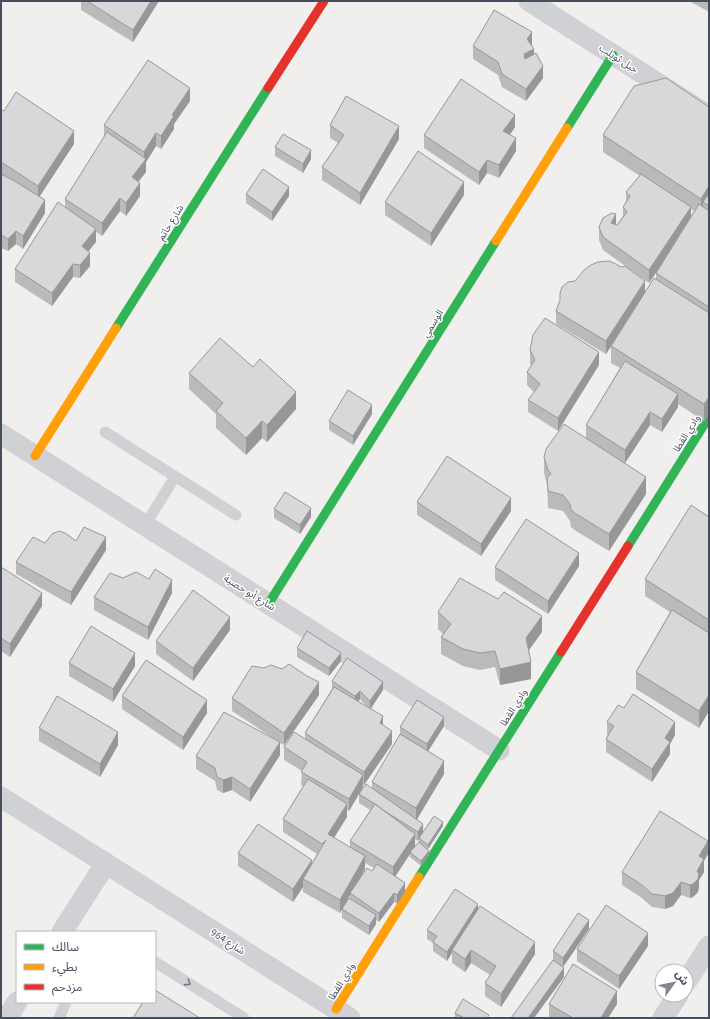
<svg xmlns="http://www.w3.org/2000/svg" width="710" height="1019" viewBox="0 0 710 1019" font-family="'PT Sans','Noto Sans Arabic',sans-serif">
<rect width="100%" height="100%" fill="#f0efee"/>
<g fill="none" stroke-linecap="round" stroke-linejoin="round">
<!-- lane -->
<path stroke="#cfd1d4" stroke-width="11" d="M105,432L236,515
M145,525L175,477
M155,962L244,1018
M59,1018L66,1002"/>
<!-- street -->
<path stroke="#cfd1d4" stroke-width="21" d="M529,1L709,116
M1,434L499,750
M1,797L350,1018
M62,932L106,863
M686,982L709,946
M7,1018L17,1002
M663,1018L678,995"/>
<!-- fast -->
<path stroke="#30b455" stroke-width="9" d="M567,128L613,55
M116,328L268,88
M628,546L709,417
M269,603L496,241
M419,877L561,652"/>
<!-- slow -->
<path stroke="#ff9f0a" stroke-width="9" d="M496,241L567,128
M35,456L116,328
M336,1009L419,877"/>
<!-- jam -->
<path stroke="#e5322d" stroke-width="9" d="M268,88L324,1
M561,652L628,546"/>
</g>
<!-- wall -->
<path fill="#bababb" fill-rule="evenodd" d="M81,1H159L133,42L81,10Z
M691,1H709V12L691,2Z
M532,45L534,54L543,78L526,101L502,87L498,75L473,59V46Z
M190,101L174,124V129L161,149L156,146L146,162V172L138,182L140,196L126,216L120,211L102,236L96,232V242L88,251L90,266L80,278L73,277L52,306L15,282V269L65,207V199L104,137V125Z
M709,107V414L704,421L678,404V407L662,432L650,425L625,463L646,494L609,551L576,531L571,527L570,521L563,511L548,508L547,484L544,473V457L586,438V425L620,368L611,363V347L606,354L556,324V311L645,292L656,279V273L649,283L603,250L599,240V227L617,225L623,216V207L626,202V192L640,176L603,152V135ZM691,209L694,211L691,216Z
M1,109L4,111L74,144L39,196L45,213L23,249L16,244L8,251L1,248Z
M330,125L399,139L360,205L322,180V167L338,143L330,138Z
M515,127L510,135L516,151L499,178L487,173L479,185L424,148V135Z
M275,147L311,159L303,173L275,156Z
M246,194L289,196L272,221L246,203Z
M464,195L431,246L385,215V202Z
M530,350L599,365L558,431L528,412V400L534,392L527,385V372L531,366L530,363Z
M189,373L296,409L267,442L262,438L246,455L216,428V414L189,389Z
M372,414L353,445L329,430V421Z
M417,502L511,511L481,556L417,515Z
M274,509L311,517L300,534L274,518Z
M709,517V711L699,728L636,689V672L670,612L645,596V579Z
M76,541L106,550L71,605L16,574V562L45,543Z
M579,566L548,614L495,580V567Z
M1,567L42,606L10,657L1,651Z
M123,578L149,579L172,593L148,640L94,610V597Z
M438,612L542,632L529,650L531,679L500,685L495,667L480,670L463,666L441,654V637L443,634L438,629Z
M230,630L193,681L156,654V641Z
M297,648L341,661L329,676L297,657Z
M69,663L135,666L113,702L69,676Z
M332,681L383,690L371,709L383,724L392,744L364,785L363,784V787L349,811L347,810V817L334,838L350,847V841L370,810L359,803V794L372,788V782L400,735V727L444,726L428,751L444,774L417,819L423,832L443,826L428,849L429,855L421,866L410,857V854L395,876L405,892L397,904L394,902L379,922L376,920V924L369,935L342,918V909L340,913L303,892V887L293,902L238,866V853L312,863L317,854L283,832V819L303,786L301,785L302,771L284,760V747L305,739V733L332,689ZM360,699L367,707L358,701ZM415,839L418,841L419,840V842L415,846ZM365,863L374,868L372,871L359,880L365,869ZM350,895V898L343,908Z
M319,695L284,745L280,743V755L250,802L232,790L223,793L217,790L215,781L196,769V756L273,738L232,711V698Z
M122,696L207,713L183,750L122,709Z
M624,708L675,735L670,744V754L652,782L606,752V739L608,735H607V722Z
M39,728L118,745L100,777L39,741Z
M708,854L704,861V872L699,880V887L698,892L693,897L690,898L681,895L673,906L665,909L652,907L642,898L622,885V872Z
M478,909L535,954L501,1007L485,996V983L490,975L471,963L465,972L452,963V953L447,961L433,951V943L427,939V930Z
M589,929L563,967L554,961L564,977L534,1018H511L553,960V951Z
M648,946L619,989L577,961V949Z
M549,1004H617L608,1018H552L549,1017Z
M455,1013L489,1018H455Z"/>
<!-- shaded-wall -->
<path fill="#979799" d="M151,1H159L133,42V30Z
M532,32V45L527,52V39Z
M534,49V62L524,67V54Z
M543,66V78L526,101V89Z
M190,88V101L174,124V129L161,149V136L172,115Z
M515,115V127L503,144V131Z
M399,126V139L360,205V193Z
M74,131V144L38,199V186Z
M156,133V146L146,162V172L132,190V177L144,162V152Z
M516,138V151L499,178V165Z
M311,150V159L303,173V164Z
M487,160V173L479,185V172Z
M464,182V195L431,246V233Z
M140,183V196L126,216V203Z
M709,186V202H703V211L701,215V199Z
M289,187V196L272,221V212Z
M120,198V211L102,236V223Z
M45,200V213L23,249V236Z
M691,207V220L649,283V270Z
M616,214V227L611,223Z
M96,229V242L82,259V246Z
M16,231V244L8,251V239Z
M90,253V266L80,278V265Z
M73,264V277L52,306V293Z
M645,281V293L606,354V341Z
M599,352V365L558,431V418Z
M296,392V409L267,442V425Z
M678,394V407L662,432V419Z
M709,397V414L704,421V404Z
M372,405V414L353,445V436Z
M650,412V425L625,463V450Z
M262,421V438L246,455V438Z
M646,477V494L609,551V534Z
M511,498V511L481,556V544Z
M311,508V517L300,534V525Z
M106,537V550L71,605V592Z
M579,553V566L548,614V601Z
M172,580V593L148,640V627Z
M42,593V606L10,657V644Z
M542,616V632L526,654V638Z
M230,617V630L193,681V668Z
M135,653V666L113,702V689Z
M341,653V661L329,676V668Z
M531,662V679L500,685V669Z
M319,682V695L284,745V733Z
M383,682V690L370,709V701Z
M360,691V699L355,705V696Z
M709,695V711L699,728V711Z
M207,700V713L183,750V737Z
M383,716V729L380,723Z
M444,717V726L427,753V744Z
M675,722V735L670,744V754L652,782V769L665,738Z
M392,731V744L364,785V772Z
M118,732V745L100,777V764Z
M280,742V755L250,802V789Z
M444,761V774L416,821V808Z
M363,775V787L349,811V799Z
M232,777V790L223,793V780Z
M347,804V817L328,847V834Z
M443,822V826L428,849V845Z
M423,824V832L419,838L418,841V832Z
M415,834V847L410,852V854L393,880V867Z
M708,841V854L704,861V872L699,880V887L698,892L693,897L690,898V885L697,871L699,856Z
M429,851V855L421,866V861Z
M365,856V869L351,894L350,893V895L340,913V900Z
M312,860V873L303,879V887L293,902V889Z
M681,882V895L673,906L665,909V896Z
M405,883V892L397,904V895Z
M394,893V902L379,922V913Z
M478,904V913L452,950V953L447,961V952Z
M376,915V924L369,935V926Z
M589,920V929L563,967V958Z
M648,933V946L619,989V976Z
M535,942V954L501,1007V994Z
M471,950V963L465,972V959Z
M564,968V977L534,1018H528Z
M617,991V1004L608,1018H601Z"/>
<!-- building -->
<path fill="#d8d8da" stroke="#979799" d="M87,1H151L133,30Z
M494,10L532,32L527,39L534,49L524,54L525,59L536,53L543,66L526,89L502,74L498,62L473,46Z
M148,60L190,88L172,115L174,116L161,136L156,133L144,152L104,125Z
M666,78L709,107V186L701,199L603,135L634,86Z
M461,79L515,115L503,131L516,138L499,165L487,160L479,172L424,135Z
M16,92L74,131L38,186L1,162V109L4,111Z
M346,96L399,126L360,193L322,167L344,135L330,125Z
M107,132L146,159L132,177L140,183L126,203L120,198L102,223L65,199Z
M283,134L311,150L303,164L275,147Z
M418,151L464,182L431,233L385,202Z
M263,169L289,187L272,212L246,194Z
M1,174L16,182L45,200L23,236L16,231L8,239L1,235Z
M641,174L691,207L649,270L603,237L599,227L603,218L612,213L616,214L611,223L617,225L627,212L623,207L630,196L626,192Z
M709,194V206L703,202Z
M58,202L96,229L82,246L90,253L80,265L73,264L52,293L15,269Z
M699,204L709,211V307L656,273Z
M609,261L616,264L621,267L625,266L645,281L606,341L556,311L560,300V293L562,287L568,282L575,281L585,269L591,265L598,262Z
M654,278L709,313V397L704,404L611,346Z
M545,318L599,352L558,418L528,400L540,384L527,372L535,360L530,350L533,335Z
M220,338L253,367L260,359L296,392L267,425L262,421L246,438L216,411L223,403L189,373Z
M625,361L678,394L662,419L650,412L625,450L586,425Z
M348,390L372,405L353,436L329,421Z
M564,424L646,477L609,534L576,514L571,510L570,504L563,495L548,491L547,478L551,474L548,470L544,457L546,449Z
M447,456L511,498L481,544L417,502Z
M285,492L311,508L300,525L274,509Z
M691,505L709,517V620L645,579Z
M526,519L579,553L548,601L495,567Z
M84,527L106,537L71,592L16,562L33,537L45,543L52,534L59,531L65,533L76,541Z
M1,567L42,593L10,644L1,638Z
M155,569L172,580L148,627L94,597L110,573L123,578L136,572L149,579Z
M460,578L498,599L504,592L542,616L526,638L531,662L500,669L495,651L480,653L463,649L441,637L451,624L438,612Z
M193,590L230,617L193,668L156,641Z
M672,610L709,633V695L699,711L636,672Z
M91,626L135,653L113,689L69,663Z
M307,631L341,653L329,668L297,648Z
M347,658L383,682L370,701L360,691L355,696L332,681Z
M146,660L207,700L183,737L122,696Z
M289,664L307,676L319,682L284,733L232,698L252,666L264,668L271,665L282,669Z
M334,687L383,716L380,723L392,731L364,772L305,733Z
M633,694L675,722L665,738L670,742L652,769L606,739L614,726L607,722L618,705L624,708Z
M57,696L118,732L100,764L39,728Z
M417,700L444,717L427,744L400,727Z
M224,712L280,742L250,789L232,777L223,780L217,777L215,768L196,756Z
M294,732L363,775L349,799L301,772L307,762L284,747Z
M400,734L444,761L416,808L372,782Z
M308,779L347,804L328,834L365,856L340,900L303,879L326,840L322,844L283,819Z
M366,784L423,824L418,832L383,810L375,804L359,794Z
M375,804L415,834L393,867L350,841Z
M660,811L708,841L699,856L704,859L697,871L699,874L698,879L693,884L690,885L681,882L673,893L665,896L652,894L642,885L622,872Z
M434,816L443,822L428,845L419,838Z
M258,824L312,860L293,889L238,853Z
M419,842L429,851L421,861L410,852Z
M377,864L405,883L397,895L394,893L379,913L350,893L367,868L372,871Z
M455,889L478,904L447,952L433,942L437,936L427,930Z
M349,898L376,915L369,926L342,909Z
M606,905L648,933L619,976L577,949Z
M480,906L535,942L501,994L485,983L496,966L471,950L465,959L452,950Z
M578,913L589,920L563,958L553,951Z
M553,960L564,968L528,1018H511Z
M573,964L617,991L601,1018H573L549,1004Z
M155,990L200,1018H133L143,1002H155Z
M463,999L489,1015L487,1018H464L455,1013Z"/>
<!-- one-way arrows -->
<defs><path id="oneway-chevron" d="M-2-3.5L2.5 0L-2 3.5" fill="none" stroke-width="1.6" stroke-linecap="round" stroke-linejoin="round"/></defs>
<use stroke="#757c86" href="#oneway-chevron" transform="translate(188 983) rotate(32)"/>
<g text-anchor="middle" stroke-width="3" stroke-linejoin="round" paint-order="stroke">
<!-- street labels -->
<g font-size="10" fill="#454e5c" stroke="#fff">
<text transform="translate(619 58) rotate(33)" y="4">جبل ثويلب</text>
<text transform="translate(170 222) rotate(-58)" y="4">شارع حاتم</text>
<text transform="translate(432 323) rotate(-58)" y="4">الوسمي</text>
<text transform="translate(686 433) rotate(-58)" y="4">وادي القطا</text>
<text transform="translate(250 592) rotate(32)" y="4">شارع أبو حصية</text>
<text transform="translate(513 707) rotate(-58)" y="4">وادي القطا</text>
<text transform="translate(228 941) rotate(32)" y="4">شارع 964</text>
<text transform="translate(341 981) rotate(-58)" y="4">وادي القطا</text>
</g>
</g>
<!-- border -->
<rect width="710" height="1019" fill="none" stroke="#454e5c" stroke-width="4"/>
<!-- legend -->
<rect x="16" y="931" width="140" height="72" fill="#ffffff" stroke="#b5b8be"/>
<rect x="24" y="944" width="20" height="6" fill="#30b455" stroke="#b5b8be"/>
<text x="52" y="951" font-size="12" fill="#454e5c">سالك</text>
<rect x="24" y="964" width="20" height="6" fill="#ff9f0a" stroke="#b5b8be"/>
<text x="52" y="971" font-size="12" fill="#454e5c">بطيء</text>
<rect x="24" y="984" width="20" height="6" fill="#e5322d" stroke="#b5b8be"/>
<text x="52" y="991" font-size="12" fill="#454e5c">مزدحم</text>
<!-- north arrow -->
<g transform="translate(674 983) rotate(57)"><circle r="19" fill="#ffffff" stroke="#b5b8be"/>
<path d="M0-3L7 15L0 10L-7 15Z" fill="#81868f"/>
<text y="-6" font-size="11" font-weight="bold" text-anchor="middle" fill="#454e5c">ش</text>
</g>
</svg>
